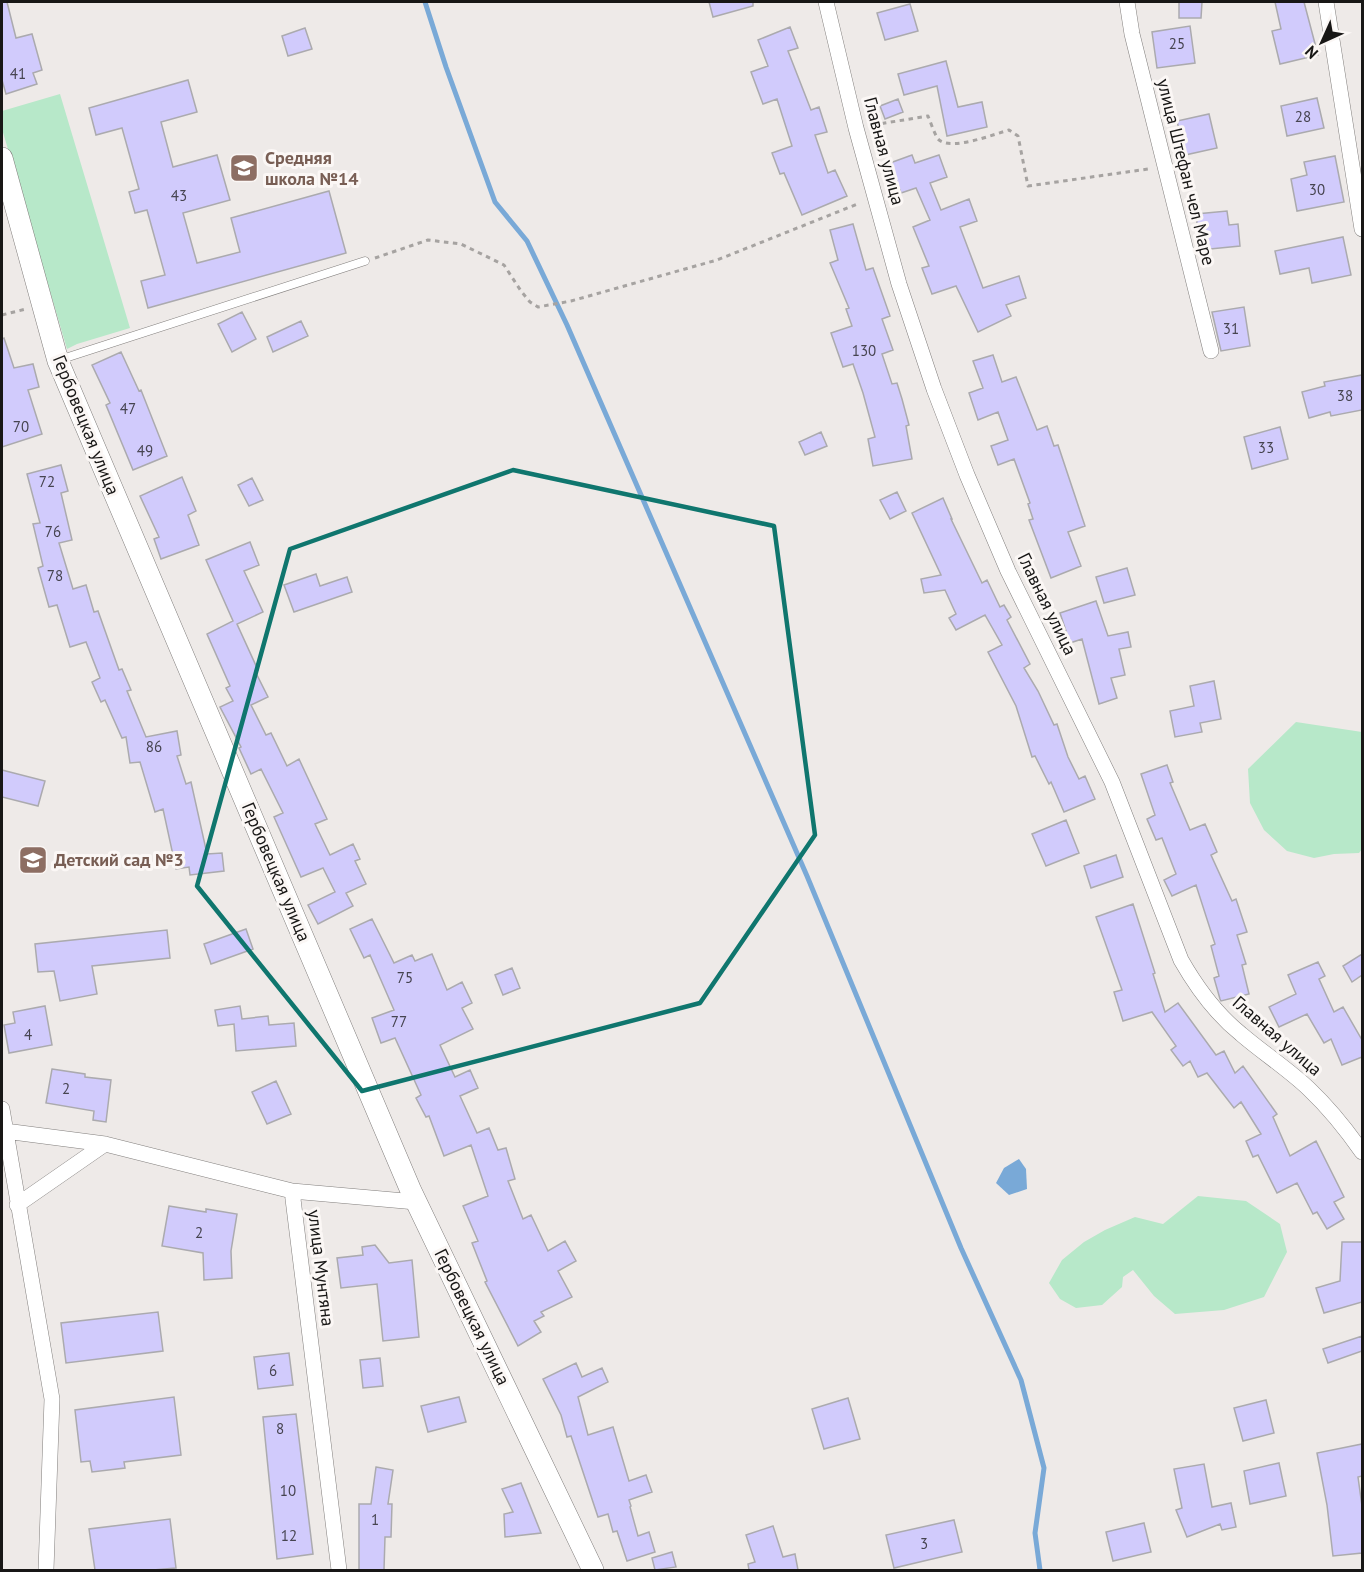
<svg xmlns="http://www.w3.org/2000/svg" width="1364" height="1572" viewBox="0 0 1364 1572" font-family="'PT Sans',sans-serif">
<rect width="100%" height="100%" fill="#eeeae8"/>
<!-- green -->
<path fill="#b7e8c9" d="M60,94L130,328L77,344L67,349L2,129V111Z
M1296,722L1362,732V849L1359,853L1334,854L1314,858L1287,851L1264,830L1250,803L1248,769Z
M1198,1196L1246,1201L1280,1224L1287,1252L1264,1297L1224,1310L1175,1314L1154,1296L1133,1270L1123,1277L1122,1287L1102,1305L1076,1308L1060,1299L1049,1283L1062,1260L1084,1242L1105,1230L1135,1217L1163,1224Z"/>
<!-- water -->
<path fill="#79a9d7" d="M1019,1159L1026,1169L1027,1189L1009,1195L996,1183L1004,1168Z"/>
<g fill="none" stroke-linecap="round" stroke-linejoin="round">
<!-- stream -->
<path stroke="#79a9d7" stroke-width="5" d="M425,2L446,67L495,202L527,241L567,325L807,876L961,1248L1021,1380L1044,1468L1035,1533L1040,1570"/>
</g>
<!-- building -->
<path fill="#d1cbfc" stroke="#abaaae" stroke-width="1.5" d="M2,2H7L16,38L32,34L42,70L33,73L37,84L6,94L2,80Z
M709,2H753V6L713,17Z
M1179,2H1202L1201,18H1179Z
M1275,2H1304L1318,55L1280,64L1272,31L1281,29Z
M910,4L918,31L885,40L877,13Z
M1190,26L1195,63L1157,68L1152,32Z
M790,27L798,48L788,51L811,110L819,107L827,132L815,135L828,173L835,170L847,196L802,215L784,173L780,174L772,153L792,146L777,99L763,104L751,72L768,66L758,40Z
M305,28L312,49L288,56L282,36Z
M946,61L958,107L982,102L987,127L947,136L937,86L904,95L898,74Z
M188,80L197,112L161,122L173,167L217,155L230,200L183,213L197,263L240,252L231,218L329,191L346,253L148,308L141,281L165,275L147,210L135,213L129,192L139,189L122,128L96,135L89,108Z
M1317,98L1324,128L1287,136L1281,106Z
M898,99L903,112L885,119L880,106Z
M1209,114L1217,148L1185,155L1177,121Z
M912,155L915,163L939,155L947,177L930,183L941,210L969,199L977,221L960,227L983,288L1019,276L1026,298L1006,305L1011,316L978,332L956,286L932,294L922,268L929,266L913,227L930,220L916,188L901,193L890,163Z
M1335,156L1344,202L1297,211L1291,179L1307,175L1304,162Z
M1227,211L1229,225L1238,224L1240,246L1200,250L1196,214Z
M853,224L866,270L873,268L890,316L882,319L893,350L882,354L892,384L897,383L902,399L909,425L906,426L912,459L873,466L868,439L875,437L863,393L853,364L843,367L831,333L852,326L846,309L849,308L830,263L838,260L830,230Z
M1343,237L1351,275L1312,283L1309,268L1280,274L1275,251Z
M1244,307L1250,346L1221,351L1212,312Z
M242,312L256,339L232,352L218,324Z
M301,321L308,336L273,352L267,337Z
M4,338L14,368L33,364L39,387L28,390L42,434L2,447V339Z
M121,352L139,391L141,390L167,456L133,470L106,405L110,403L92,365Z
M993,355L1002,382L1016,377L1037,430L1047,426L1054,446L1058,445L1085,526L1068,532L1081,566L1051,578L1029,520L1033,519L1028,504L1030,503L1014,459L998,465L991,446L1008,440L998,412L978,420L969,393L983,388L973,361Z
M1362,375V410L1331,416L1330,412L1309,418L1302,392L1325,386L1324,382Z
M1280,427L1288,459L1252,469L1244,437Z
M821,432L827,446L805,455L799,442Z
M61,465L68,491L61,493L72,540L59,543L73,589L86,585L94,612L98,611L119,670L122,669L131,690L127,691L146,737L177,731L181,755L177,756L186,784L191,782L207,854L222,853L224,871L190,875L189,867L176,869L163,809L155,812L140,762L130,763L126,737L122,738L105,700L101,702L92,682L100,678L86,642L70,647L57,605L49,607L38,568L43,566L33,524L40,523L27,474Z
M182,477L196,511L188,515L199,545L161,559L154,539L159,537L140,496Z
M252,478L263,500L249,506L238,485Z
M897,492L906,511L890,519L880,500Z
M943,498L952,519H951L982,583L987,580L1000,607L1004,605L1011,617L1007,620L1030,664L1024,668L1038,691L1054,725L1057,724L1068,757L1079,779L1085,776L1095,799L1064,812L1051,782L1049,784L1035,756L1032,757L1016,706L988,652L1002,645L985,615L956,630L949,618L956,614L945,590L924,593L921,579L941,575L912,513Z
M250,542L259,565L244,571L263,612L237,624L258,670L255,671L268,697L251,705L266,735L271,733L287,766L299,759L327,819L315,824L330,855L353,844L360,859L355,861L366,884L346,893L353,906L318,924L308,905L335,892L323,868L301,877L274,817L283,813L261,769L251,774L239,748L241,747L220,707L233,701L226,688L230,686L207,634L233,621L206,560Z
M1127,568L1135,595L1104,603L1096,577Z
M316,574L320,586L347,577L352,592L294,612L284,585Z
M1096,601L1108,636L1128,632L1131,647L1119,649L1125,675L1111,678L1117,698L1099,704L1082,639L1070,643L1060,613Z
M1214,681L1221,719L1200,723L1202,732L1175,737L1170,711L1194,706L1190,686Z
M1167,765L1173,782L1170,783L1190,830L1205,824L1217,852L1211,855L1232,901L1236,899L1247,932L1237,935L1246,964L1242,965L1249,994L1221,1001L1220,999L1214,978L1219,976L1211,946L1215,944L1196,885L1172,896L1164,880L1176,874L1162,838L1156,840L1147,819L1155,815L1141,774Z
M2,770L45,781L38,806L2,797Z
M1066,820L1079,853L1046,866L1032,834Z
M1116,855L1123,877L1091,888L1084,866Z
M1133,904L1155,973L1153,974L1165,1012L1178,1003L1216,1055L1224,1051L1235,1073L1243,1066L1277,1114L1273,1117L1290,1156L1316,1141L1344,1197L1334,1202L1344,1219L1327,1229L1317,1212L1313,1214L1297,1183L1277,1193L1258,1155L1253,1157L1246,1141L1261,1134L1241,1102L1234,1108L1207,1073L1198,1077L1190,1061L1183,1066L1171,1050L1176,1046L1152,1012L1123,1021L1114,992L1122,990L1096,917Z
M372,919L394,963L412,955L415,961L432,954L447,990L462,982L472,1003L462,1008L473,1029L440,1045L455,1077L470,1070L478,1088L460,1096L477,1133L489,1128L498,1150L506,1148L515,1179L508,1181L523,1219L531,1215L548,1251L565,1241L576,1261L558,1271L572,1297L541,1312L544,1316L534,1321L541,1332L518,1346L485,1282L487,1281L472,1243L478,1241L463,1206L488,1196L471,1145L444,1156L429,1116L426,1117L416,1098L421,1095L395,1038L381,1043L372,1018L394,1010L370,955L364,958L350,929Z
M246,929L253,949L211,964L204,944Z
M167,930L170,958L92,966L97,994L60,1001L54,971L38,972L35,944Z
M1362,954V975L1352,982L1343,966Z
M1318,962L1325,976L1319,979L1334,1012L1343,1007L1362,1040V1057L1342,1065L1331,1039L1324,1043L1307,1014L1279,1027L1269,1007L1296,994L1288,975Z
M512,968L520,988L503,995L495,975Z
M45,1006L52,1045L9,1053L4,1025L15,1023L13,1012Z
M240,1006L242,1019L268,1016L269,1025L294,1023L296,1046L236,1051L234,1024L218,1026L215,1010Z
M52,1069L85,1074V1077L111,1080L106,1122L93,1120L94,1111L46,1103Z
M276,1081L291,1114L267,1124L252,1092Z
M169,1206L206,1212V1209L237,1214L231,1251L232,1278L204,1280L203,1253L162,1246Z
M1342,1242H1362V1302L1324,1313L1316,1288L1340,1281Z
M375,1245L389,1263L412,1260L419,1337L383,1341L377,1284L341,1288L337,1258L363,1255L362,1247Z
M158,1312L163,1351L66,1363L61,1323Z
M1362,1336V1351L1328,1363L1323,1349Z
M289,1353L293,1385L258,1389L254,1357Z
M380,1358L383,1386L363,1388L360,1360Z
M576,1363L582,1377L602,1368L608,1382L578,1397L588,1435L613,1427L629,1481L646,1475L652,1492L629,1500L631,1506L630,1507L638,1536L649,1532L655,1552L627,1561L617,1531L613,1532L608,1514L598,1517L571,1436L567,1437L561,1415L543,1379Z
M174,1397L181,1455L124,1462L125,1468L92,1472L90,1461L81,1462L75,1410Z
M459,1397L466,1422L428,1432L421,1406Z
M848,1398L860,1439L824,1449L812,1409Z
M1266,1400L1274,1433L1243,1441L1234,1408Z
M296,1414L313,1554L277,1559L263,1417Z
M1362,1444V1476L1358,1477L1362,1506V1553L1333,1556L1327,1505L1317,1453Z
M1279,1463L1286,1496L1250,1504L1244,1471Z
M1204,1464L1212,1507L1231,1503L1236,1527L1222,1530L1220,1524L1187,1537L1176,1510L1182,1508L1174,1469Z
M376,1467L393,1470L388,1504H392L391,1537H385L384,1570H359V1504H371Z
M521,1483L541,1533L505,1537L504,1514L513,1512L502,1489Z
M170,1519L176,1568L153,1570H95L89,1529Z
M954,1520L962,1552L894,1568L886,1535Z
M1144,1523L1151,1552L1113,1561L1106,1532Z
M773,1526L783,1557L795,1554L798,1570H749L748,1564L755,1562L746,1535Z
M672,1552L676,1567L655,1570L652,1558Z"/>
<g fill="none" stroke-linecap="round" stroke-linejoin="round">
<!-- lane casing -->
<g stroke="#827f7d" stroke-width="9">
<path id="lane" d="M59,360L365,261"/>
</g>
<!-- street casing -->
<g stroke="#827f7d" stroke-width="16">
<path id="street" d="M826,2L856,128L899,284L934,389L967,475L1008,571L1112,782L1181,960C1197,988 1216,1014 1241,1034C1263,1053 1288,1069 1309,1089C1329,1108 1346,1129 1362,1152
M1127,2L1132,34L1211,351
M1326,2L1362,229
M2,1109L52,1399L46,1570
M5,1131L105,1144L292,1191L339,1570
M292,1191L416,1202
M17,1205L105,1144"/>
</g>
<!-- secondary casing -->
<g stroke="#827f7d" stroke-width="22">
<path id="secondary" d="M2,158L58,361L411,1191L593,1570"/>
</g>
<!-- path -->
<path stroke="#a6a3a1" stroke-width="3" stroke-dasharray="4.5 4.5" stroke-linecap="butt" d="M873,125L928,116C931,123 934,133 938,139C950,152 994,134 1009,130L1018,136L1028,186L1148,169
M375,258L428,240L461,244L504,265L521,291L530,302L538,307L571,301L717,260L860,203
M2,315L26,309"/>
<!-- lane -->
<use href="#lane" stroke="#fff" stroke-width="8"/>
<!-- street -->
<use href="#street" stroke="#fff" stroke-width="15"/>
<!-- secondary -->
<use href="#secondary" stroke="#fff" stroke-width="21"/>
</g>
<!-- marked area -->
<path fill="none" stroke="#0f766e" stroke-width="4.5" stroke-linejoin="round" d="M513,470L774,526L815,835L700,1003L362,1091L197,886L290,549Z"/>
<!-- icons -->
<defs>
<g id="school-square" transform="scale(1.5)"><rect x="-9" y="-9" width="18" height="18" rx="4" fill="#8d6e63" stroke="#fbf7f5"/><path d="M0-5L7-2L0 1L-7-2ZM-4 1L0 2.5L4 1V4Q0 6-4 4Z" fill="#fff"/></g>
</defs>
<g fill-rule="evenodd">
<use href="#school-square" x="244" y="168"/>
<use href="#school-square" x="33" y="860"/>
</g>
<g text-anchor="middle" stroke-width="6" stroke-linejoin="round" paint-order="stroke">
<!-- number labels -->
<g font-size="15" fill="#464450">
<text x="1177" y="49">25</text>
<text x="18" y="79">41</text>
<text x="1303" y="122">28</text>
<text x="1317" y="195">30</text>
<text x="179" y="201">43</text>
<text x="1231" y="334">31</text>
<text x="864" y="356">130</text>
<text x="1345" y="401">38</text>
<text x="128" y="414">47</text>
<text x="21" y="432">70</text>
<text x="1266" y="453">33</text>
<text x="145" y="456">49</text>
<text x="47" y="487">72</text>
<text x="53" y="537">76</text>
<text x="55" y="581">78</text>
<text x="154" y="752">86</text>
<text x="405" y="983">75</text>
<text x="399" y="1027">77</text>
<text x="28" y="1040">4</text>
<text x="66" y="1094">2</text>
<text x="199" y="1238">2</text>
<text x="273" y="1376">6</text>
<text x="280" y="1434">8</text>
<text x="288" y="1496">10</text>
<text x="375" y="1525">1</text>
<text x="289" y="1541">12</text>
<text x="924" y="1549">3</text>
</g>
<!-- street labels -->
<g font-size="18" fill="#181716" stroke="#fbf7f5">
<text transform="translate(884 151) rotate(75)" y="6">Главная улица</text>
<text transform="translate(1186 172) rotate(76)" y="6">улица Штефан чел Маре</text>
<text transform="translate(86 425) rotate(68)" y="6">Гербовецкая улица</text>
<text transform="translate(1047 604) rotate(64)" y="6">Главная улица</text>
<text transform="translate(276 872) rotate(67)" y="6">Гербовецкая улица</text>
<text transform="translate(1277 1036) rotate(41)" y="6">Главная улица</text>
<text transform="translate(321 1268) rotate(83)" y="6">улица Мунтяна</text>
<text transform="translate(472 1317) rotate(64)" y="6">Гербовецкая улица</text>
</g>
<!-- education labels -->
<g font-size="18" font-weight="bold" fill="#785e54" stroke="#fbf7f5" text-anchor="start">
<text x="265" y="164">Средняя<tspan x="265" dy="21">школа №14</tspan></text>
<text x="54" y="866">Детский сад №3</text>
</g>
</g>
<!-- border -->
<rect width="1364" height="1572" fill="none" stroke="#181716" stroke-width="6"/>
<!-- north arrow -->
<g transform="translate(1322 42) rotate(225)" stroke="#fbf7f5" stroke-width="4.5" paint-order="stroke">
<path d="M0-4.5L10 22L0 15L-10 22Z" fill="#181716"/>
<text y="-9" font-size="16" font-weight="bold" text-anchor="middle" fill="#181716">N</text>
</g>
</svg>
